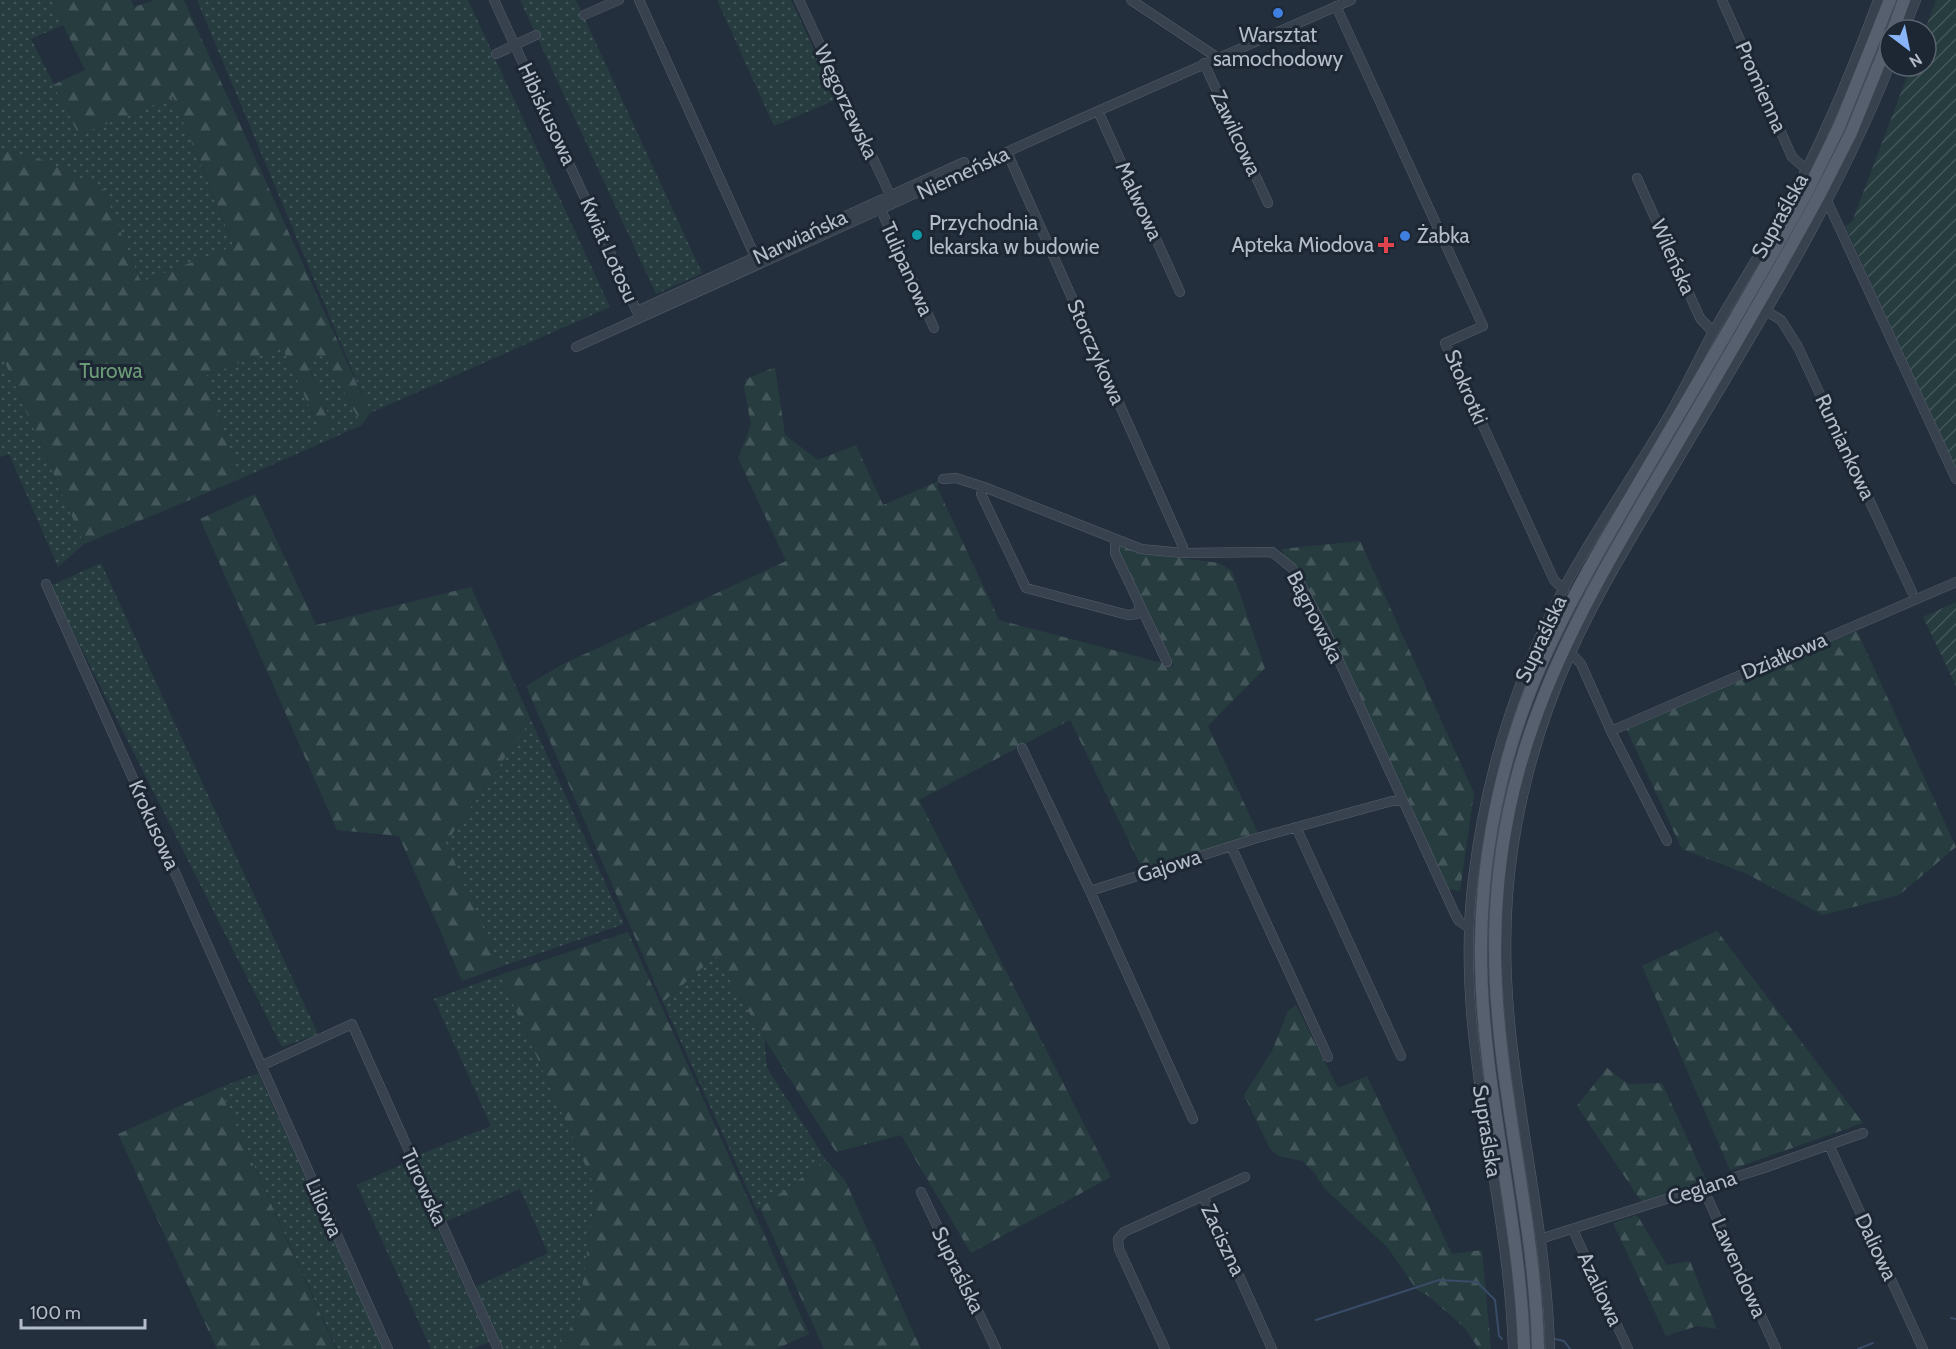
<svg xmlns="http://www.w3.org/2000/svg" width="1956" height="1349" viewBox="0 0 1956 1349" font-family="Cabin,sans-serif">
<defs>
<pattern id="grass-dots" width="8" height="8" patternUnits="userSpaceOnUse" patternTransform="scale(1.5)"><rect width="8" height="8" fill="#263c3f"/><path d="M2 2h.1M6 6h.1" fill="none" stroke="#435659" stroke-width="1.8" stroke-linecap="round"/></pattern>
<pattern id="forest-firs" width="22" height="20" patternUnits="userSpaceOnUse" patternTransform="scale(1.5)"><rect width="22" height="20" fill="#263c3f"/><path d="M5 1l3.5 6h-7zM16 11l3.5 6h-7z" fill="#435659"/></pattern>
<pattern id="garden-furrows" width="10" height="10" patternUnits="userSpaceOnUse" patternTransform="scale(1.5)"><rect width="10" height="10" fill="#263c3f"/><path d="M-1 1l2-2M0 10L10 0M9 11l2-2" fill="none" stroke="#435659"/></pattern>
</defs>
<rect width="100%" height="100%" fill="#242f3e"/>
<!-- grass -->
<path fill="url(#grass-dots)" d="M0,0H51L63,25L31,39L79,134L173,97L234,247L141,282L103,189L40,159L0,150Z
M197,0H468L610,307L370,413Z
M520,0H576L702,273L656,294Z
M717,0H791L837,99L774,126Z
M282,347L321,431L332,423L307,362L324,354L362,425L240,479L205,376Z
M0,351L84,544L58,567L9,454L0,457Z
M101,563L318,1034L282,1047L50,586Z
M531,720L624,924L500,967L443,838L450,837Z
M716,956L764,1038L767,1068L826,1160L757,1210L663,1002Z
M500,975L596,1189L578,1317L556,1349H503L475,1287L548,1253L520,1189L445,1222L416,1156L491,1126L434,999Z
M258,1073L384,1349H337L219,1088Z
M407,1162L489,1342L472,1349H431L357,1185Z"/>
<!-- forest -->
<path fill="url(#forest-firs)" d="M51,0H131L134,7L155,0H184L370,413L362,425L324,355L307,363L332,423L321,432L282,347L205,376L240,479L84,544L0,351V286L3,282L0,283V150L40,159L103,189L141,282L234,246L173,97L79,135L53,85L85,70Z
M775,367L785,435L818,460L856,445L883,505L939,481L937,487L999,620L1174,666L1116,544L1141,553L1219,563L1232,571L1265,668L1208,726L1258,833L1143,870L1070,720L919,800L1111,1177L971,1253L901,1135L836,1152L764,1038L716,956L663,1002L526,686L563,664L786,561L738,458L751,425L744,387L746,379Z
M255,494L316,625L471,587L531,720L450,837L444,838L500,967L462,981L399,836L337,830L200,519Z
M1360,541L1474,793L1460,891L1448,889L1281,549Z
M1857,631L1956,847L1899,895L1823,915L1747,874L1682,849L1625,726Z
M1717,931L1863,1123L1730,1170L1642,966Z
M628,932L809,1334L776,1349H556L578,1317L596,1189L500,975Z
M1296,1005L1338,1088L1367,1076L1452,1254L1482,1250L1491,1349H1479L1464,1327L1427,1295L1417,1290L1388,1248L1325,1189L1312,1170L1302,1161L1279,1156L1270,1149L1244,1095L1272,1051L1288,1011Z
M1607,1068L1628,1084L1662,1083L1707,1182L1643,1204L1577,1106Z
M219,1088L336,1349H217L118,1134Z
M826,1160L845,1180L921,1349H824L760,1208Z
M1637,1215L1667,1265L1690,1261L1717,1329L1697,1326L1666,1336L1613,1223Z"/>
<!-- garden -->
<path fill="url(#garden-furrows)" d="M1936,0H1956V469L1845,226L1852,222L1911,66H1926L1925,30Z
M1956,602V686L1923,617Z"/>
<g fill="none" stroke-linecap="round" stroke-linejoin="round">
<!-- stream -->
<path stroke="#394c67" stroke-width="2" d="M1951,1318L1956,1319
M1316,1320L1439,1280L1477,1282L1495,1300L1499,1336L1502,1339
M1555,1339L1564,1341L1570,1349
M1858,1349L1873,1343"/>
<!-- minor casing -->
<g stroke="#565f6c" stroke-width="10">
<path id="minor" d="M494,0L639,316
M639,0L758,263
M799,0L892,199
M1131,0L1218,58
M1722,0L1792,157L1806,169
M1336,6L1483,326L1445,343L1554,580L1564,590
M584,15L619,0
M1904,30L1916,0
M496,54L536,35
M1204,63L1268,203
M1098,111L1180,292
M1007,152L1183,547L1182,553
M1637,178L1700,318L1713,332
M1828,203L1956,479
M881,210L934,328
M637,311L964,162
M1766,311L1781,320L1798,347L1912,592
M576,347L1082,118L1351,0
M943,479L956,478L984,487L1141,549L1182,553L1272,552L1292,568L1325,630L1455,914L1459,921L1469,928
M984,487L981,494L1026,588L1128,615L1137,614L1140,605
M1115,540V553L1167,662
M46,584L388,1349
M1571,653L1581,664L1611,731L1667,841
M1611,731L1956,582
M1022,748L1090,891L1257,838L1392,801H1401
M1296,827L1401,1056
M1231,846L1328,1057
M1090,891L1193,1119
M261,1066L352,1024L498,1349
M1829,1145L1923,1349
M1703,1188L1776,1349
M921,1192L996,1349
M1203,1196L1245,1177
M1573,1230L1628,1349
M1540,1239L1764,1168L1863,1133
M1165,1349L1119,1249L1118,1239L1124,1232L1203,1196L1272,1349
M1513,1349C1508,1192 1453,1037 1473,879C1484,785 1511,694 1553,609C1587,541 1631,480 1669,415C1685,388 1698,359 1713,332C1737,289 1764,249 1787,206C1823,141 1852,70 1878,0
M1550,1349C1546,1195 1496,1051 1508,895C1514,813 1537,729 1570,655C1599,590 1638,528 1674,467C1752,334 1833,208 1890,65"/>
</g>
<!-- major casing -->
<g stroke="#414a57" stroke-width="14">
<path id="major" d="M1893,30L1904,0
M1524,1349C1520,1214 1480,1082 1481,947C1482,841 1506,736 1552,641C1580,581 1615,524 1648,467C1702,375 1756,285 1807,192L1839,127L1890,0
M1538,1349C1535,1214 1495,1083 1495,948C1495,753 1573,620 1669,458C1720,370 1772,283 1820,194L1851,133L1890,37"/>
</g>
<!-- minor -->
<use href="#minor" stroke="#38414e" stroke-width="9"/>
<!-- major -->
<use href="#major" stroke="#56606e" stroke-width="12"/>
</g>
<!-- markers -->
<g fill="#3f7fe0" stroke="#1d2633" stroke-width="2">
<circle cx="1278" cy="13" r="6"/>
<circle cx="1405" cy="236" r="6"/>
</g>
<circle fill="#0f9aa8" stroke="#1d2633" stroke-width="2" cx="917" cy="235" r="6"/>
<path fill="#e0444e" stroke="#1d2633" stroke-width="2" d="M1383 236h6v6h6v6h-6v6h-6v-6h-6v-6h6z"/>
<g text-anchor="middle" stroke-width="6" stroke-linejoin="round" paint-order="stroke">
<!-- poi labels -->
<g font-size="21" fill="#b4bcc9" stroke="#1d2633" text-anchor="start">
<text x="1278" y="42" text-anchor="middle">Warsztat<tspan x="1278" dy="24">samochodowy</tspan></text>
<text x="929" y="230">Przychodnia<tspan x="929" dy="24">lekarska w budowie</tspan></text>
<text x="1417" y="243">Żabka</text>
<text x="1374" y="252" text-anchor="end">Apteka Miodova</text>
</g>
<!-- street labels -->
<g font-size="21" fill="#b4bcc9" stroke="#1d2633">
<text transform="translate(1761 87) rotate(66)" y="7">Promienna</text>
<text transform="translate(846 102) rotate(65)" y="7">Węgorzewska</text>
<text transform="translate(547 114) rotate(65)" y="7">Hibiskusowa</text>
<text transform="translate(1236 133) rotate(65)" y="7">Zawilcowa</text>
<text transform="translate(963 173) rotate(-25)" y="7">Niemeńska</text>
<text transform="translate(1139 201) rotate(65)" y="7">Malwowa</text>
<text transform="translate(1780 216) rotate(-61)" y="7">Supraślska</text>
<text transform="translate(800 237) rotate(-25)" y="7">Narwiańska</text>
<text transform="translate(609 250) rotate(66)" y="7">Kwiat Lotosu</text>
<text transform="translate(1673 257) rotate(66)" y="7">Wileńska</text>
<text transform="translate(907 269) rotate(66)" y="7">Tulipanowa</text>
<text transform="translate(1096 352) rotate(66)" y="7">Storczykowa</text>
<text transform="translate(1466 387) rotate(67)" y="7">Stokrotki</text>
<text transform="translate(1845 447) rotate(65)" y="7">Rumiankowa</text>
<text transform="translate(1315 617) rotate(63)" y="7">Bagnowska</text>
<text transform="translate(1541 639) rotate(-65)" y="7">Supraślska</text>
<text transform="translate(1784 656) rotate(-23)" y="7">Działkowa</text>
<text transform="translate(154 825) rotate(66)" y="7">Krokusowa</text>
<text transform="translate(1169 866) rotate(-18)" y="7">Gajowa</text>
<text transform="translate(1487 1131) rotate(81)" y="7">Supraślska</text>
<text transform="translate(424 1187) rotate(65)" y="7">Turowska</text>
<text transform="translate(1702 1188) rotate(-18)" y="7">Ceglana</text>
<text transform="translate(324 1208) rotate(66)" y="7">Liliowa</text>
<text transform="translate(1223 1240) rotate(65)" y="7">Zaciszna</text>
<text transform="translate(1876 1247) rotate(65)" y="7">Daliowa</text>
<text transform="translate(1739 1268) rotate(66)" y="7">Lawendowa</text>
<text transform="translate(958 1270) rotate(64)" y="7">Supraślska</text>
<text transform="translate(1600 1289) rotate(65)" y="7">Azaliowa</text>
</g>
<!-- park labels -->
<g font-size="21" fill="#6b9a76" stroke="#1d2633">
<text x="111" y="378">Turowa</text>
</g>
</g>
<!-- north arrow -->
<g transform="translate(1908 48) rotate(148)"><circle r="28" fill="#1d2633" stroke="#59626f" stroke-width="1.5"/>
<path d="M0-4.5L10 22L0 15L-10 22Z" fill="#8ab4f8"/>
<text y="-9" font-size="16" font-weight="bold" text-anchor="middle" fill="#b4bcc9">N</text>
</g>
<!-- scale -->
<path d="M21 1319v9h124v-9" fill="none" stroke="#b4bcc9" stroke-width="3"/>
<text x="30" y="1319" font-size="18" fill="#b4bcc9" stroke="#1d2633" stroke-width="4.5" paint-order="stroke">100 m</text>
</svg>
